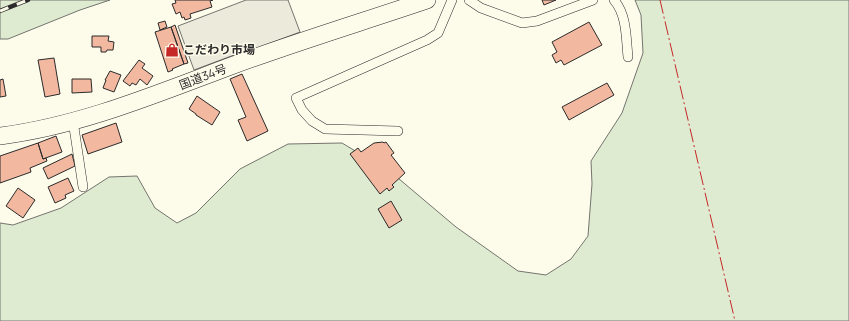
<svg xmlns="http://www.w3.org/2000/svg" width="849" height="321" viewBox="0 0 849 321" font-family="Manrope,'Noto Sans JP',sans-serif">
<rect width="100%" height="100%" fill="#fdfbea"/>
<!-- green -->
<path fill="#deebd1" stroke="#74746e" d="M0,0H110L80,10L8,39H0Z
M635,0H849V321H0V223L13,225L61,208L109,177L137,176L155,208L177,223L196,213L240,169L288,144L342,143L392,173L456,227L518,271L546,275L571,259L588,236L592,184L591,161L622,113L643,53L641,15Z"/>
<!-- parking -->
<path fill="#eceadb" stroke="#74746e" d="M246,0H288L300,32L268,44L245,61L242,52L194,70L178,26Z"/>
<!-- building -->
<path fill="#f2b8a0" stroke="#2b2b2b" d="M175,0H213L210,1L212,7L190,14L191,18L185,20L184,17L182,18L180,12L176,14L172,4L176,3Z
M542,0H556L544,5Z
M165,21L167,27L160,30L158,23Z
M589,22L602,45L564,65L561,60L556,63L552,55L557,52L552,42Z
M175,25L188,63L184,64L171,27Z
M171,27L184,64L172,69L173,70L168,72L155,32Z
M92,36H109L108,41L114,42L113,50H107L106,52H101V47H92Z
M54,58L60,94L45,97L38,60Z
M139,60L145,64L142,68L153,76L147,85L140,79L136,85L132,83L130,86L123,81Z
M110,71L121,75L114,92L103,88L106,80H105Z
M242,74L268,131L247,141L238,120L246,117L230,79Z
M3,79L6,96L0,97V80Z
M72,79H91L92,92L72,93Z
M607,83L614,95L569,120L562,107Z
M197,96L220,112L212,125L196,115V114L189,109Z
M116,123L122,142L88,154L82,135Z
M56,136L62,152L43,159L38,143Z
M383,142L384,143L386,142L394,153L391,155L405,173L392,185L394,187L389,191L387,188L380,194L350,154L358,148L361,152L374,143Z
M38,143L43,159L46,158L47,161L30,168L31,172L0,183V156Z
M72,154L75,166L48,179L43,168Z
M68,178L74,191L65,195L66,198L55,203L48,187Z
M18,188L35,200L23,218L6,206Z
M391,201L402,220L389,228L378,209Z"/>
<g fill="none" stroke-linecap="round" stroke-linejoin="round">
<!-- street casing -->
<g stroke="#2b2b2b" stroke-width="10">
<path id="street" d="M469,0L481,8L522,23L537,21L593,0
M614,0C627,15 626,38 628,57
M73,121L83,187
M398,131L325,129L312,121L302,110L296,98L427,40L438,33L452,0"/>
</g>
<!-- highway casing -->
<g stroke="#2b2b2b" stroke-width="18">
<path id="highway" d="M0,136C80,126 156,94 231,66C296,42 362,22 427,0"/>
</g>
<!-- street -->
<use href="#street" stroke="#fdfbea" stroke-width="9"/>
<!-- highway -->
<use href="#highway" stroke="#fdfbea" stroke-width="17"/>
<!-- rail casing -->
<g stroke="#2b2b2b" stroke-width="4.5">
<path id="rail" d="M0,11L28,0"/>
</g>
<!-- rail -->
<use href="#rail" stroke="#fdfbea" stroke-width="3" stroke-dasharray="9" stroke-linecap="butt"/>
<!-- power -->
<path stroke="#c62828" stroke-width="1" stroke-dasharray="14 3 2 3" stroke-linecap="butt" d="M660,0L735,321"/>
</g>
<!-- icons -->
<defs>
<g id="shop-bare" transform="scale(1.08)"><path d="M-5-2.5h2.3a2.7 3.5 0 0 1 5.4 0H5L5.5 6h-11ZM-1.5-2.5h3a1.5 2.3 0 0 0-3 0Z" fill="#c62828" stroke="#fdfbea" stroke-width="2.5" paint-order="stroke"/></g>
</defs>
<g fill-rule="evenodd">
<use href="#shop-bare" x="172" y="50"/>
</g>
<g text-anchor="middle" stroke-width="3" stroke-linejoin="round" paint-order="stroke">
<!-- poi labels -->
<g font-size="12" font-weight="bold" fill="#2b2b2b" stroke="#fdfbea" text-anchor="start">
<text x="183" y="54">こだわり市場</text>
</g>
<!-- street labels -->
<g font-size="12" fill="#2b2b2b" stroke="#fdfbea">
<text transform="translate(203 77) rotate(-21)" y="4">国道34号</text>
</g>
</g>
</svg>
